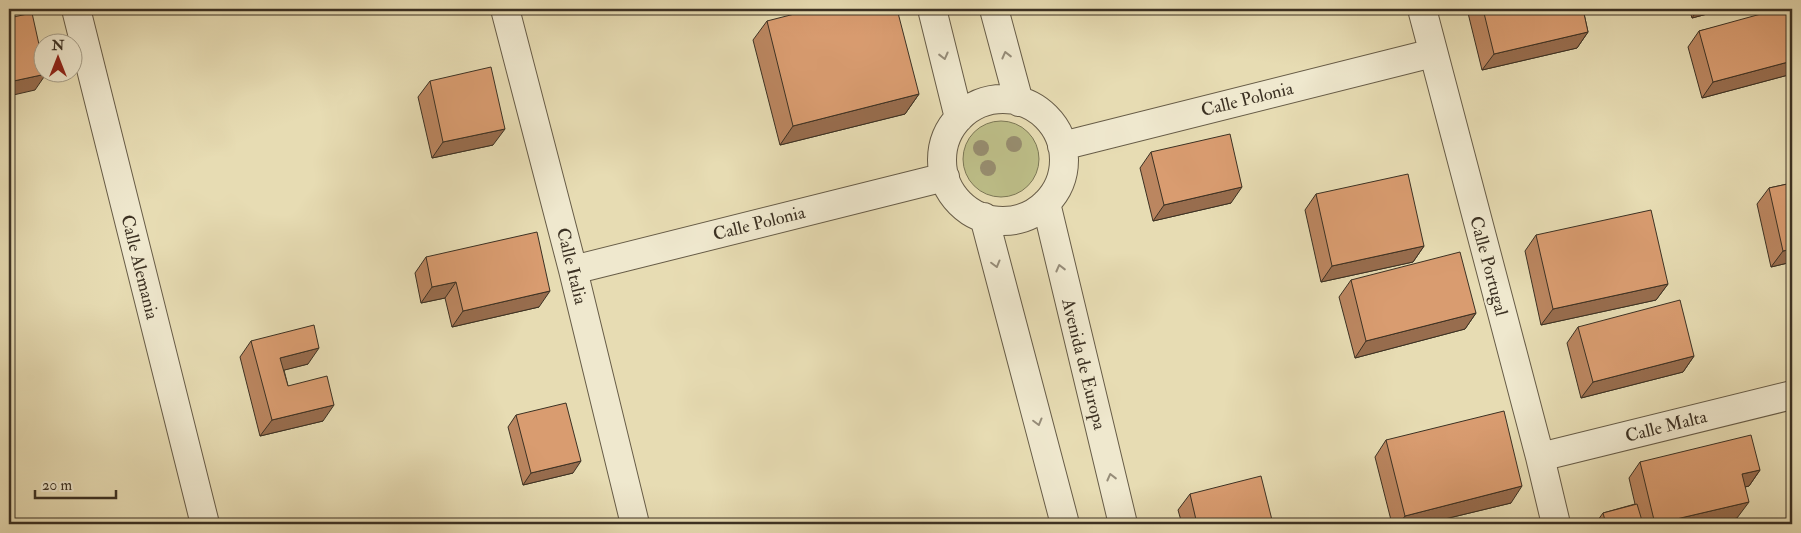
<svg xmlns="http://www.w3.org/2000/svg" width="1801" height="533" viewBox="0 0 1801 533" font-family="'IM FELL Double Pica',serif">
<rect width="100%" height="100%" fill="#e7dcb3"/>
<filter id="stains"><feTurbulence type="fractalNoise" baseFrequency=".004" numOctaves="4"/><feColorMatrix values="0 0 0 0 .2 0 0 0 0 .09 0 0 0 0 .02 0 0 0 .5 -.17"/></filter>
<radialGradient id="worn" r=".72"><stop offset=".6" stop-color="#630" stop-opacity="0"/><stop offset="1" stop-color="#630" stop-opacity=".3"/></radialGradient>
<!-- green -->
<path fill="#bdbe88" stroke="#7c7856" d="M963 159a38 38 0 1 1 76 0a38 38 0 1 1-76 0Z"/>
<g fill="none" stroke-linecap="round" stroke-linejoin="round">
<!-- minor casing -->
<g stroke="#675c47" stroke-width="30">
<path id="minor" d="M76,9L205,524
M505,9L573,270L635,524
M932,9L959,118
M994,9L1019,102
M1422,9L1540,457L1556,524
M942 160a61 61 0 1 1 122 0a61 61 0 1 1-122 0Z
M1062,146L1433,53
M1046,203L1123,524
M984,217L1065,524
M573,270L945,177
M1540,457L1792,395"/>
</g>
<!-- minor -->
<use href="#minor" stroke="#efe8ce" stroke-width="28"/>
</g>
<!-- trees -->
<g fill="#978d6f">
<circle cx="1014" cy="144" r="8"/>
<circle cx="981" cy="148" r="8"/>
<circle cx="988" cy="168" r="8"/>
</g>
<!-- wall -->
<path fill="#bb8660" stroke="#3c3123" d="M1467,9H1583L1588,32L1577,48L1482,70Z
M1689,9H1726L1692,18Z
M1792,9V74L1702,98L1688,47L1699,31Z
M767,21L919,94L905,114L780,145L753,40Z
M430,81L493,145L432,158L418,97Z
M1151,152L1231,203L1153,221L1140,168Z
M1792,183V262L1771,267L1757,204L1769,188Z
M1316,194L1424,246L1413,262L1321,282L1305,210Z
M1536,235L1668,284L1656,300L1541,325L1525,251Z
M426,257L539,307L452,327L445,298L421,303L415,273Z
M1351,280L1476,313L1465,329L1355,358L1339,297Z
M1578,327L1694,356L1683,372L1581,398L1567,343Z
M251,341L308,364L284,370L288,386L323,421L260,436L240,357Z
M516,415L573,473L523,485L508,427Z
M1386,440L1511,503L1424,524H1392L1375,457Z
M1640,462L1760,470L1749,486L1745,487L1737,518L1713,524H1595L1603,513L1635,504L1629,478Z
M1190,494L1273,524H1182L1178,510Z"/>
<!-- shaded-wall -->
<path fill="#986d4e" stroke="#3c3123" d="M1698,9H1726L1692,18Z
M1588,32L1577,48L1482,70L1494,54Z
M1792,61V74L1702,98L1713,82Z
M46,74L35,90L9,96V82Z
M919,94L905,114L780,145L793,126Z
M505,129L493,145L432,158L443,142Z
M1242,187L1231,203L1153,221L1164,205Z
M1424,246L1413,262L1321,282L1332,266Z
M1792,249V262L1771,267L1783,251Z
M456,282L445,298L421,303L432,287Z
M1668,284L1656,300L1541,325L1553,309Z
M550,291L539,307L452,327L463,311Z
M1476,313L1465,329L1355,358L1366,341Z
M319,348L308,364L269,374L280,358Z
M1694,356L1683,372L1581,398L1593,382Z
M334,405L323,421L260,436L272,420Z
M581,461L573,473L523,485L531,473Z
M1760,470L1749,486L1731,490L1742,474Z
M1522,486L1511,503L1424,524H1399L1405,516Z
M1749,502L1737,518L1713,524H1655Z"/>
<!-- building -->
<path fill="#d99c70" stroke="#3c3123" d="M814,9H897L919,94L793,126L767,21Z
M1483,9H1583L1588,32L1494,54Z
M1779,9H1792V61L1713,82L1699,31Z
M32,13L42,58V72H46V74L9,82V18Z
M491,67L505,129L443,142L430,81Z
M1230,134L1242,187L1164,205L1151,152Z
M1408,174L1424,246L1332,266L1316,194Z
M1792,183V249L1783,251L1769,188Z
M1651,210L1668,284L1553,309L1536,235Z
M537,232L550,291L463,311L456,282L432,287L426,257Z
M1460,252L1476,313L1366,341L1351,280Z
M1680,300L1694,356L1593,382L1578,327Z
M314,325L319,348L280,358L288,386L327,376L334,405L272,420L251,341Z
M566,403L581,461L531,473L516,415Z
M1504,411L1522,486L1405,516L1386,440Z
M1751,435L1760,470L1742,474L1749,502L1655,524L1640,462Z
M1261,476L1273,524H1197L1190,494Z
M1637,504L1643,524H1606L1603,513Z
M586,520L587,524H570Z"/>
<!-- one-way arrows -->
<defs><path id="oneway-chevron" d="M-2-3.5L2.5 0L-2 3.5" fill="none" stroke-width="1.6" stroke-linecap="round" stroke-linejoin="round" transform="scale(1.25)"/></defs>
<g stroke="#968c78">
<use href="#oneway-chevron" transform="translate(1006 55) rotate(-104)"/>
<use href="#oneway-chevron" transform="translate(944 56) rotate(76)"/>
<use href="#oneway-chevron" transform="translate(996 264) rotate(75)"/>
<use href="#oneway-chevron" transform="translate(1060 268) rotate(-104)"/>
<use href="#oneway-chevron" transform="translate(1038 422) rotate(75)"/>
<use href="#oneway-chevron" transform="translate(1111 477) rotate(-104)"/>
</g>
<g text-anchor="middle" stroke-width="4.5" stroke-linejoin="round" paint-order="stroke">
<!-- street labels -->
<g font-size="18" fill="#3c3123" stroke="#efe8ce">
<text transform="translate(1247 99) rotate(-14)" y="6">Calle Polonia</text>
<text transform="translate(759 223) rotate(-14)" y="6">Calle Polonia</text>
<text transform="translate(572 266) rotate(76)" y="6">Calle Italia</text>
<text transform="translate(1489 266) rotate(75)" y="6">Calle Portugal</text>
<text transform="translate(140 267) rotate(76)" y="6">Calle Alemania</text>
<text transform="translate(1084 364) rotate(76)" y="6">Avenida de Europa</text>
<text transform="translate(1666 426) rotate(-14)" y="6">Calle Malta</text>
</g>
</g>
<!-- margin -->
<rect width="1801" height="533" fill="none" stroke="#e7dcb3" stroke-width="30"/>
<rect x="10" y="10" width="1781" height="513" fill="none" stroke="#3c3123" stroke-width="2.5"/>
<rect x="15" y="15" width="1771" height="503" fill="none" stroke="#3c3123"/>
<!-- north arrow -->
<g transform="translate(58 58)"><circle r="24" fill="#efe8ce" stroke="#a79f8a"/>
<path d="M0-4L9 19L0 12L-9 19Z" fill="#8f2418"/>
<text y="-8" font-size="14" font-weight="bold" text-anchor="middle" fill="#3c3123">N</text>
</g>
<!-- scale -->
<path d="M35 490v8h81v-8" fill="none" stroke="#3c3123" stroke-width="2.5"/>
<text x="42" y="490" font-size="15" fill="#3c3123" stroke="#efe8ce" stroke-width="4" paint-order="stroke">20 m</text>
<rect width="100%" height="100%" filter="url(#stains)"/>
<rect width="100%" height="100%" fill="url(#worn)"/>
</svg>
